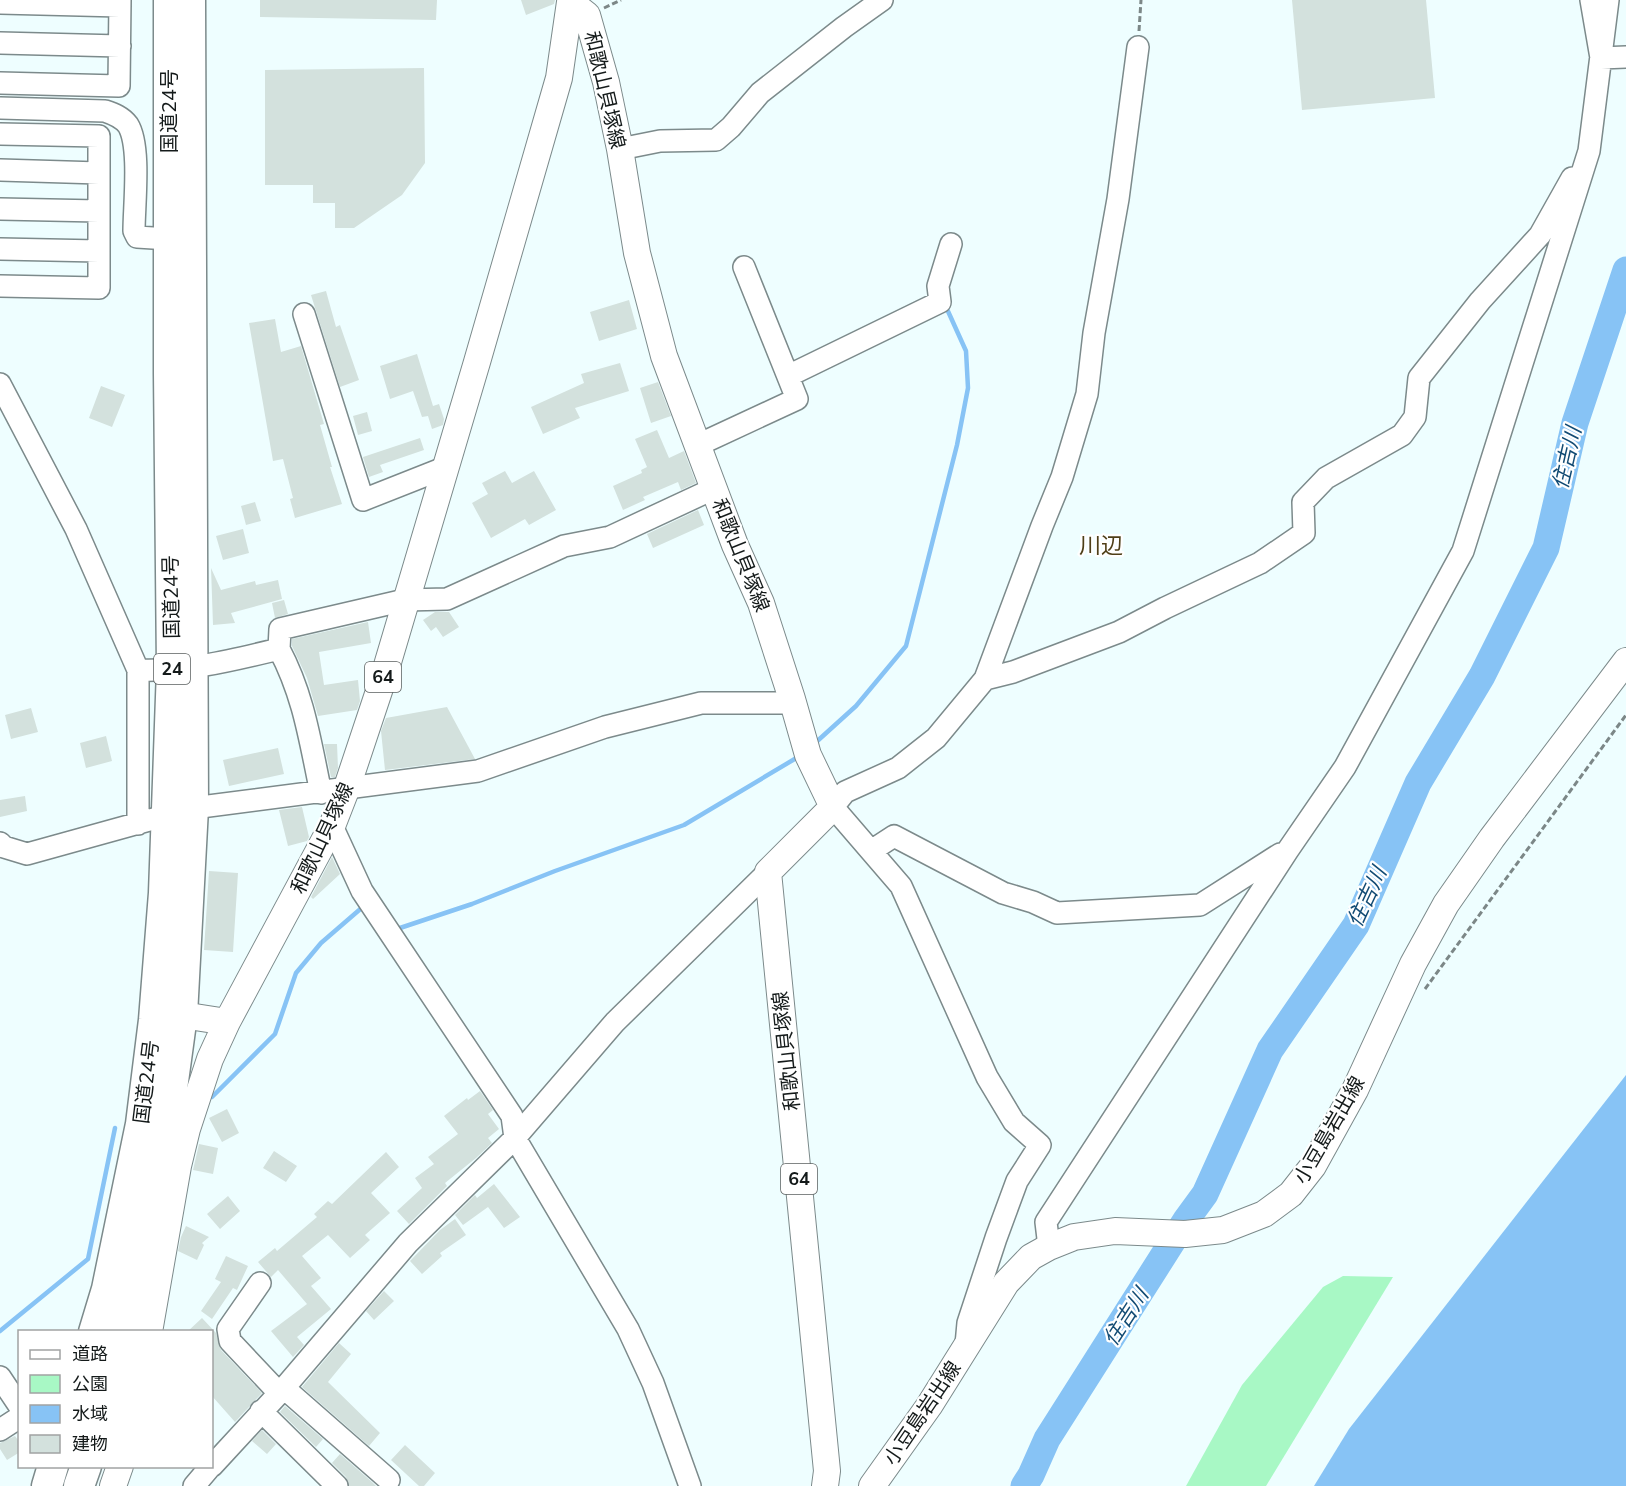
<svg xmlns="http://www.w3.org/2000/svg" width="1626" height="1486" viewBox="0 0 1626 1486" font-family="'Nunito Sans','Noto Sans JP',sans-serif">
<rect width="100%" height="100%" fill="#eefeff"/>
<!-- green -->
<path fill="#a8f8c5" d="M1343,1276L1393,1277L1266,1486H1186L1242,1385L1323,1287Z"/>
<!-- water -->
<path fill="#87c3f5" d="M1626,1075V1486H1314L1349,1429Z"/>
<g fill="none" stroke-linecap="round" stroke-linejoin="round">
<!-- stream -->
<path stroke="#87c3f5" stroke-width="4.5" d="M814,744L856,706L906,646L957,445L968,388L966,351L947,309
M394,930L472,904L555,871L684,825L798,757
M212,1097L275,1034L296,973L321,943L365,905
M0,1331L88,1259L115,1128"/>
<!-- river -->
<path stroke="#87c3f5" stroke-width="27" d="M1024,1486L1031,1475L1047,1439L1186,1220L1205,1194L1270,1050L1356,925L1418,783L1482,676L1546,548L1575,423L1626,270"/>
</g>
<!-- building -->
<path fill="#d3e1dd" d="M260,0H437L436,20L260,17Z
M521,0H555L554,4L526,15Z
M1292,0H1426L1435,98L1302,110Z
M424,68L425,163L402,195L354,228H335V203H313V185H265V70Z
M326,291L336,327L340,325L359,380L340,387L311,295Z
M629,300L637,329L599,341L590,312Z
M275,319L281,352L301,346L324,424L320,425L332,467H330L342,504L295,518L290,499L293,498L283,459L273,461L249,323Z
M417,354L433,406L439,404L444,419L443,425L432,429L428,416L422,417L413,391L390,399L380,366Z
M620,363L629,391L575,408L580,418L543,434L531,407L584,383L581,374Z
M658,382L671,416L651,423L640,388Z
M101,386L125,395L112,427L89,418Z
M367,412L372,431L358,435L353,416Z
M657,430L669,458L684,451L696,483L681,490L678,482L643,497L645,500L623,510L613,486L642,473L641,470L647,467L635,439Z
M420,438L424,450L380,465L383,472L369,477L363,457Z
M505,471L512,483L534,471L556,510L529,525L525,519L491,538L472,503L488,494L482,483Z
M255,502L261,521L246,525L241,506Z
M698,510L704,525L653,548L647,534Z
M243,529L249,553L223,560L216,536Z
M211,568L221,590L255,581L256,585L278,580L282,599L231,613L235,623L213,625Z
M284,600L288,614L275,618L272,603Z
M435,612H449L459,627L443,637L436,627L431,631L423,620Z
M368,622L371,643L319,652L324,685L358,680L360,701L357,710L318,716L307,678L292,646V639Z
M447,707L475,759L385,770L381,731L386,718Z
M31,708L38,732L11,739L5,715Z
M106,736L112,761L86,768L80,743Z
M324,744H337L338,768L335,777H331Z
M278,748L284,774L229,786L223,760Z
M25,796L27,811L0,817V800Z
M302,807L309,837L307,841L288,846L279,810Z
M332,857L340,874L313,899L311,897Z
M209,871L238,873L233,952L204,950Z
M480,1091L493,1110L488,1114L499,1129L488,1138L492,1143L476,1158L445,1183L447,1186L409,1224L397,1211L422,1188L415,1178L434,1164L428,1157L458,1134L444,1116L467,1098L468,1100Z
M227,1109L239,1133L222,1142L209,1118Z
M199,1144L218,1148L213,1174L193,1170Z
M274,1151L297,1166L286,1182L263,1168Z
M386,1152L399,1167L371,1193L390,1213L365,1235L370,1240L350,1258L328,1235L302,1256L321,1278L311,1286L331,1309L297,1337L304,1345L293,1357L271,1331L307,1304L278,1270L271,1277L258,1262L275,1248L277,1251L317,1217L314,1214L328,1201L332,1204Z
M494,1184L520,1217L504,1228L488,1207L463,1225L455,1215L475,1195L477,1198Z
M228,1196L240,1211L220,1229L207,1214Z
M455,1219L466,1235L440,1253L442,1256L422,1274L410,1261L440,1230Z
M186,1226L209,1237L202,1243L204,1245L197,1260L178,1251L181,1237Z
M226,1256L248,1266L237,1290L233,1288L212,1319L201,1311L221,1282L215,1279Z
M384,1291L394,1301L374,1320L366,1311Z
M202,1318L216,1333L221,1350L262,1393L235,1422L212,1396V1332H187Z
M339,1343L351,1354L328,1382L380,1433L369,1446L302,1387Z
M285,1406L323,1439L316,1447L280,1412Z
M262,1430L276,1444L267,1454L252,1441Z
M15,1436L20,1443V1452L7,1460L0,1449V1443Z
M405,1445L435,1473L424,1486H419L391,1460Z
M340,1454L372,1482L376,1486H349L346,1477L332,1463Z"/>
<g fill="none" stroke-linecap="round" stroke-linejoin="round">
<!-- minor casing -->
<g stroke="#7c8a8b" stroke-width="24">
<path id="minor" d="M1591,0L1601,58L1626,57
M0,3L120,6
M0,43L120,46
M0,83L119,86L120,0
M0,108L105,111C114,114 122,117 128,125C141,146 134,205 134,231L137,237L169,239
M0,134L99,136V288L0,286
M620,149L660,141L716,140L731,127L760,93L844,27L882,0
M0,170L99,173
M0,209L99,211
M0,249L99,251
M304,314L363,500L444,468
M788,376L940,302L938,286L951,244
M0,384L76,529L138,670C186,672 233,660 279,649L280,629L405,600L447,599L564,546L610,537L715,488
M698,445L797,399L744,267
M279,649C304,696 310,741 321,793
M985,679L1013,672L1119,632L1165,608L1260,563L1304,533L1303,502L1326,478L1402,435L1415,417L1419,378L1480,301L1540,235L1572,178
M138,824V670
M332,826L362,891L512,1116L515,1138L628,1329L653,1383L690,1486
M0,843L4,847L27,854L193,808L478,771L605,727L701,703H782L792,699
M871,851L894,836L1003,893L1033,902L1057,913L1200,905L1280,854
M1049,1247L1046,1222L1288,850L1345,767L1463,551L1589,151L1608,0
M260,1283L228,1329L230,1341L279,1393
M966,1345L968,1323L996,1238L1017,1181L1040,1145L1014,1122L987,1077L901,886L833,807L845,792L898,768L936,738L985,679L1042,526L1062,477L1087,394L1094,333L1118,199L1138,47
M0,1377L20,1407
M284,1388L389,1480
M261,1411L337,1486
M0,1430L20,1417
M212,1466L284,1388L408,1243L515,1138L615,1022L768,872
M194,1486L211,1466"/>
</g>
<!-- major casing -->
<g stroke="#7c8a8b" stroke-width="28">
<path id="major" d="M162,1018L182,1015L227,1022
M149,1332L178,1166L187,1129L210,1059L227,1022L332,826L346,790L383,679L477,362L559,78L570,2L587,15L606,82L620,149L637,253L664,356L735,545L761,603L792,699L808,755L833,807L768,872L827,1471L825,1486
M113,1486L120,1466
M872,1486L929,1406L1006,1283L1031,1257L1049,1247L1074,1237L1115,1231L1185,1234L1223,1230L1264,1214L1291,1194L1313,1166L1355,1090L1413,964L1446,904L1492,838L1626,661"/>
</g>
<!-- highway casing -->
<g stroke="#7c8a8b" stroke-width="33">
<path id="highway" d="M94,1332L107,1289L141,1124L154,1020L164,893L172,669L169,373V0
M122,1332L140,1260L163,1155L182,1015L193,808L190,0
M47,1486L53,1466
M79,1486L86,1466"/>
</g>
<!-- path -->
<path stroke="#7c8787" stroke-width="3" stroke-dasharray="6 3" stroke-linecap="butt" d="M604,8L621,0
M1139,31L1141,0
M1425,989L1626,715"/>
<!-- minor -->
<use href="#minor" stroke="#fff" stroke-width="21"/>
<!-- major -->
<use href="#major" stroke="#fff" stroke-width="26"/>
<!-- highway -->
<use href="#highway" stroke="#fff" stroke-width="30"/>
</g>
<g text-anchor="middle" stroke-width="4.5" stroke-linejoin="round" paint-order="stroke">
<!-- shield labels -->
<g fill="#fff" stroke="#5a5f5f" stroke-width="1.5">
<rect x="154" y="654" width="36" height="30" rx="4.5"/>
<rect x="365" y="662" width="36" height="30" rx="4.5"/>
<rect x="781" y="1164" width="36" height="30" rx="4.5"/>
</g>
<g font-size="18" font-weight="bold" fill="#141a1a">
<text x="172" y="675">24</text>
<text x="383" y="683">64</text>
<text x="799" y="1185">64</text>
</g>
<!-- street labels -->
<g font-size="20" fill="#141a1a" stroke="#fff">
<text transform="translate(605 90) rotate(77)" y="7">和歌山貝塚線</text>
<text transform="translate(169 111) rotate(-90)" y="7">国道24号</text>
<text transform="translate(741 555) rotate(68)" y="7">和歌山貝塚線</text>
<text transform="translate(171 597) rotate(-91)" y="7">国道24号</text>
<text transform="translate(322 838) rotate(-65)" y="7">和歌山貝塚線</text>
<text transform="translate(786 1051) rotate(-96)" y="7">和歌山貝塚線</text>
<text transform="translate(146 1082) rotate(-83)" y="7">国道24号</text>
<text transform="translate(1329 1130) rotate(-60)" y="7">小豆島岩出線</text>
<text transform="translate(922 1413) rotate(-56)" y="7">小豆島岩出線</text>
</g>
<!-- water labels -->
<g font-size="21" font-style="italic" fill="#124b74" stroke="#fff">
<text transform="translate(1567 458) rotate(-77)" y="7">住吉川</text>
<text transform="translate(1367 897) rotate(-65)" y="7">住吉川</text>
<text transform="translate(1126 1317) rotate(-57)" y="7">住吉川</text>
</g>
<!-- quarter labels -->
<g font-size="22" fill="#4e3f18" stroke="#fff">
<text x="1101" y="553">川辺</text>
</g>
</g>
<!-- legend -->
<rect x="18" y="1330" width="195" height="138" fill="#ffffff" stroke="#a1a3a3" stroke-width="1.5"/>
<rect x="30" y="1350" width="30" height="9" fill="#ffffff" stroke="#a1a3a3" stroke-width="1.5"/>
<text x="72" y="1360" font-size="18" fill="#141a1a">道路</text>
<rect x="30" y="1375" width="30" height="18" fill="#a8f8c5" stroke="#a1a3a3" stroke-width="1.5"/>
<text x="72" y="1390" font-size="18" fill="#141a1a">公園</text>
<rect x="30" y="1405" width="30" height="18" fill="#87c3f5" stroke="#a1a3a3" stroke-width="1.5"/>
<text x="72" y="1420" font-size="18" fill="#141a1a">水域</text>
<rect x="30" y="1435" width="30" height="18" fill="#d3e1dd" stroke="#a1a3a3" stroke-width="1.5"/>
<text x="72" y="1450" font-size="18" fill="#141a1a">建物</text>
</svg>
